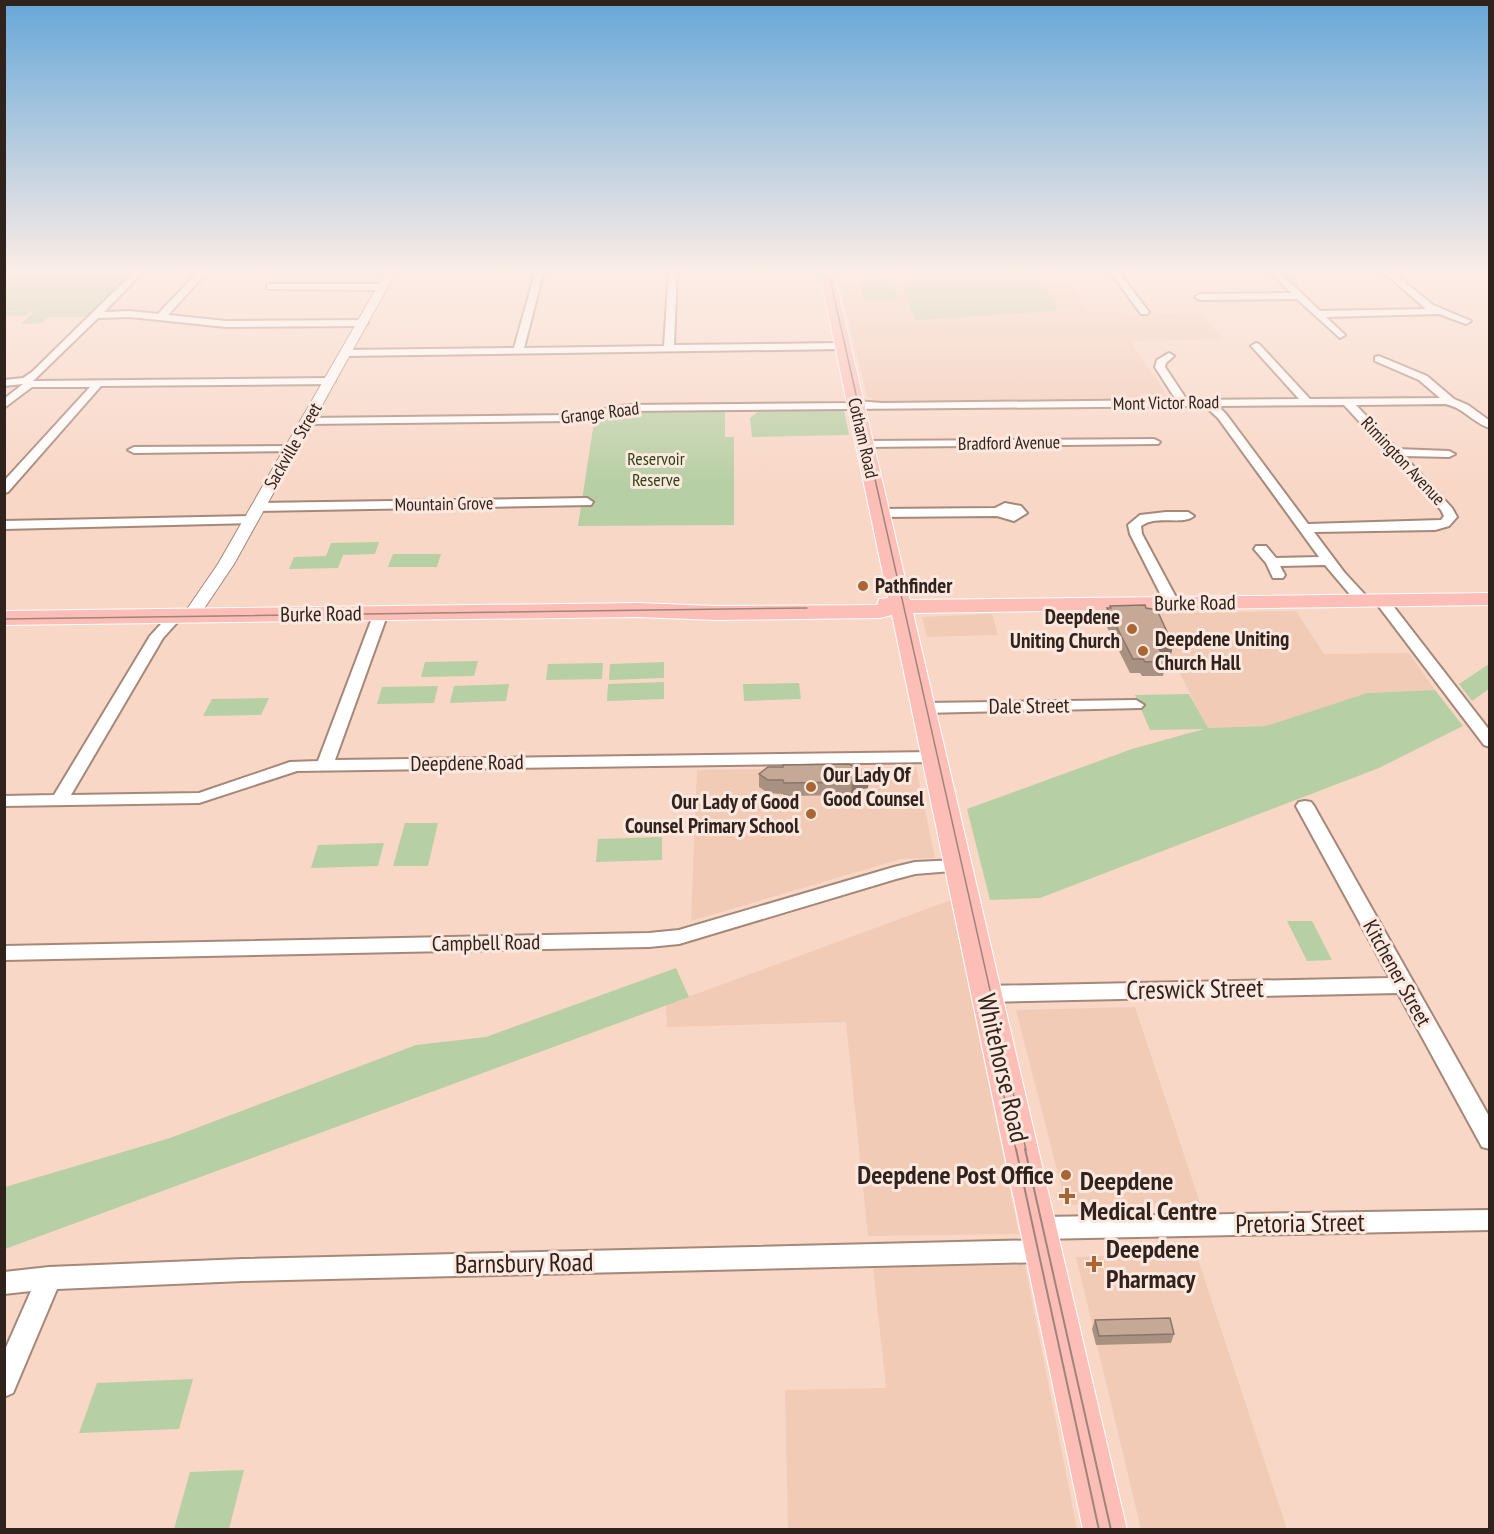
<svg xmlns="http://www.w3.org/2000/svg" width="1494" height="1534" viewBox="0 0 1494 1534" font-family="'PT Sans Narrow',sans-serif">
<rect width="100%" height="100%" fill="#f8d7c7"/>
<!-- built -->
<path fill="#f2cbb7" d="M8,270H136L128,277L5,278V273Z
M1067,279L1088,312H1126L1129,315L1201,313L1224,339L1135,341L1132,344L1170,399L1166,400L877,402L867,396L839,281Z
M1296,611L1324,654L1409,653L1435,690L1367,693L1266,726L1207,728L1151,613Z
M992,614L998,635L927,637L922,617Z
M916,767L935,858L901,859L691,921L697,770Z
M951,900L1019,1234L868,1236L846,1022L667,1027L666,1005Z
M1135,1007L1200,1203L1066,1205L1016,1010Z
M1196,1253L1287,1529H1141L1076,1257Z
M1025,1265L1077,1529H788L785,1390L886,1388L873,1267Z"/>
<!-- green -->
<path fill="#b7cfa4" d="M128,277L88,317H49L42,323L21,324L34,311H30L26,316H5V312L30,311H5V278Z
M860,282H893L899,300H864Z
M901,283H1043L1057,308L1055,311L915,320Z
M844,410L849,435L752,437L750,418L759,411Z
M725,412V437H734V525L578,526L594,422L623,413Z
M379,542L375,554L343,555L338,568L289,569L294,557L326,556L331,543Z
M393,554H441L437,567H388Z
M478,661L474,676L421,677L425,662Z
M664,662V678L609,680L610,664Z
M603,663L602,679L546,680L548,664Z
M1489,664V689L1472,701L1459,684Z
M664,682V699L607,701L608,684Z
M799,683L801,699L744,701L743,684Z
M509,684L506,701L450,703L454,686Z
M438,686L434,703L377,704L382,687Z
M1435,690L1463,726L1379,768L1040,898L990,900L967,809L1132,749L1204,729L1150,730L1135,695L1189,694L1208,728L1266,726L1367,693Z
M269,698L261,715L203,716L212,699Z
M405,823H438L428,866H393Z
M662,837V860L596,862L598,839Z
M384,843L378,866L311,868L318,845Z
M1287,921H1312L1332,960L1307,961Z
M676,968L689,997L5,1249V1187L170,1138L416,1045L486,1037Z
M193,1379L179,1429L79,1433L97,1383Z
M244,1470L229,1529H174L190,1472Z"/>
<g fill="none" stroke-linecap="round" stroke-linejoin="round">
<!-- minor casing -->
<g stroke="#a68879" stroke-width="4">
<path id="minor" d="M136,270H145L104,312L130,311L158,314L200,270H209L168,315L226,321L363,320L368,323L363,326L226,327L130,317L98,318L33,381L330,378L335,381L330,384L101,386L8,492L4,493V481L90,387H32L4,408V399L23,384L4,386V380L23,378L32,372Z
M536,270H544L524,348L664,346L669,270H677L674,345L843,343L848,346L843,349L346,356L341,353L346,350L514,348Z
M1109,270H1117L1149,312L1147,314H1141Z
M1268,270H1277L1320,311L1426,309L1381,270H1390L1433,305L1471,321L1466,324L1439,314L1326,317L1345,335L1340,338L1297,299L1200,300L1195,297L1200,294L1291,293Z
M270,284H383L387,287L383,290L267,289V285Z
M1256,343L1259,344L1310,399L1440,398L1419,380L1375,361V357L1379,356L1427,376L1454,399L1468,405L1490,421V428C1473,423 1463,407 1445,404L1356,405L1397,449L1449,451L1455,454L1449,457L1404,456L1452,508L1457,517L1449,526L1435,530L1314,532L1344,572L1368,598L1370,601L1368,604H1358L1325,565L1280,566L1285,575L1283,578H1273L1266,563L1254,549L1256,546H1266L1276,558L1319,557L1218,418L1205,406L628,411L569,421L307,424L301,421L307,418L569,415L628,405L851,403L856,401L882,403L1176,400L1155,367L1157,360L1169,353L1174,356L1166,363L1165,367L1187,400L1299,399L1253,348L1251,346ZM1344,405L1441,510L1444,516L1441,520L1308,524L1226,414L1218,406Z
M1154,439L1160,442L1158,444L865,447L859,444L865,441Z
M292,446L298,449L296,451L134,453L128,450L134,447Z
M587,498L593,502L591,505L258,511L252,507L258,503Z
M1005,503L1021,506L1027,513L1014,521L997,516L880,517L874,513L880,509L995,508Z
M1166,512H1188L1194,516C1182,526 1157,514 1141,526L1142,534L1179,603L1172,607L1165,603L1130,534L1128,525L1140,515Z
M251,516L255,517L257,520L255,523L4,529V521Z
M1382,597L1387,598L1490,731V747L1484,745L1377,604L1375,601Z
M381,609L388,613L335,760L934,752L942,757L934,762L297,771L199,803L4,806V796L54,795L150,636L171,613L176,612L183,616L163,638L71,795L199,793L290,762L318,761L374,613Z
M1136,700L1144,705L1141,708L923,713L915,708L923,703Z
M1305,801L1311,802L1314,806L1490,1118V1149L1482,1147L1398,993L986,1002L979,999L976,994L979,989L986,986L1390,978L1296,806L1299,802Z
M958,860L964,862L967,866L964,870L915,874L896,879L679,944L649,947L4,960V946L649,933L679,930L894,867L915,862Z
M1490,1210V1230L1039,1239L1031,1235L1027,1228L1031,1221L1039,1217Z
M1044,1240L1053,1243L1056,1251L1053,1259L1044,1262L243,1281L57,1289L13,1393L4,1397V1352L31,1291L4,1294V1272L49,1267L243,1259Z"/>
</g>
<!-- tertiary casing -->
<g stroke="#a68879" stroke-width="2">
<path id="tertiary" d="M387,270H397L234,564L197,619H185L183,615L218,564Z"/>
</g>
<!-- primary casing -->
<g stroke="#fff" stroke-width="2">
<path id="primary" d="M819,270H833L910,600L1490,593V605L913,613L1127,1530H1083L892,615L880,618L715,620L638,617L4,625V611L638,603L715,606L877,605L879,599L888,598Z"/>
</g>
<!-- minor -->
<use href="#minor" fill="#fff" fill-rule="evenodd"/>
<!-- tertiary -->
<use href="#tertiary" fill="#fff" fill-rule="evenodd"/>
<!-- primary -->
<use href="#primary" fill="#febeb8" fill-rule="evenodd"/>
<!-- tram-far1 -->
<path stroke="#9d857a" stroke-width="1.5" d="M828,270L1026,1150
M4,619L807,608
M995,1055L1016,1150"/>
<!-- tram -->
<path stroke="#9d857a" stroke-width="2" d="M1016,1149L1099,1530
M1025,1149L1111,1530"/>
</g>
<!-- wall -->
<path fill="#a99181" d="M1110,606L1146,608L1173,645L1170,659H1165L1166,661L1163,676H1142L1140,673H1130L1104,621L1107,608H1110Z
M849,764L868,788L854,790L851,795L784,796L783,794L768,793L759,787V774L783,767Z
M1095,1320L1174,1334L1171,1343L1096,1345L1092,1329Z"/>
<!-- shaded-wall -->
<path fill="#8a7669" d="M1173,645L1170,659L1155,661L1158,647Z
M869,775L868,788L854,790L851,795L852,782L855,777Z"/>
<!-- building -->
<path fill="#c5a996" stroke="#8a7669" stroke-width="1.5" d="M1145,605L1146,608L1157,610L1173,645L1158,647L1166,661L1145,662L1143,659H1133L1107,608H1111L1110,606Z
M849,764L869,775L855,777L852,782L784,783L783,780H768L759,774L768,767H783V765Z
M1170,1318L1174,1334L1099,1336L1095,1320Z"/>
<!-- sky -->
<linearGradient id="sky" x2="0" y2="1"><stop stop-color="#67a7d8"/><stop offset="0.56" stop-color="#fcede6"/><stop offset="1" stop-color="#fcede6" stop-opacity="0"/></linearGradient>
<rect width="1494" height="485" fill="url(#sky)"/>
<!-- markers -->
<g fill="#a96634" stroke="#fce8de" stroke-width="2">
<circle cx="863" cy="586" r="6"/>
<circle cx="1132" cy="629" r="6"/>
<circle cx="1143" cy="651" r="6"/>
<circle cx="811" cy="787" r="6"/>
<circle cx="811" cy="814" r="6"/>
<circle cx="1066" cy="1175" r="6"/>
<path d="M1064 1187h6v6h6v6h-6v6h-6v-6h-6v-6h6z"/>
<path d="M1091 1255h6v6h6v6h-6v6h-6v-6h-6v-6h6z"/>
</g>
<g text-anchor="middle" stroke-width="6" stroke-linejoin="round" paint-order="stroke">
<!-- far-street labels -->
<g font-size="18" fill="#30231e" stroke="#fce8de">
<text transform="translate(1166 403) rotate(-1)" y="6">Mont Victor Road</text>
<text transform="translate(600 413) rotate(-7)" y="6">Grange Road</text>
<text transform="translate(863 438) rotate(77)" y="6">Cotham Road</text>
<text transform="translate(1009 443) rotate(-1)" y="6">Bradford Avenue</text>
<text transform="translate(293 446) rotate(-60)" y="6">Sackville Street</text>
<text transform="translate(1403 461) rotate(47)" y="6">Rimington Avenue</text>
<text transform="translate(444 504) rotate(-1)" y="6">Mountain Grove</text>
</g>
<!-- far-park labels -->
<g font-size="18" fill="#2c4413" stroke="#fce8de">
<text x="656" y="465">Reservoir<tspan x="656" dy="21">Reserve</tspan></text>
</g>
<!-- poi labels -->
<g font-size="21" font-weight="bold" fill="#30231e" stroke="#fce8de" text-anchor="start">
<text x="875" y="593">Pathfinder</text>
<text x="1120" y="624" text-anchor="end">Deepdene<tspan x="1120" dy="24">Uniting Church</tspan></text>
<text x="1155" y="646">Deepdene Uniting<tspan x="1155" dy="24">Church Hall</tspan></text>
<text x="823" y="782">Our Lady Of<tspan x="823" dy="24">Good Counsel</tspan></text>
<text x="799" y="809" text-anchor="end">Our Lady of Good<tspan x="799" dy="24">Counsel Primary School</tspan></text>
</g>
<!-- street labels -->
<g font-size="21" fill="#30231e" stroke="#fce8de">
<text transform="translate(1195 603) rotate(-1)" y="7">Burke Road</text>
<text transform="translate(321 614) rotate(-1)" y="7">Burke Road</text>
<text transform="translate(1029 706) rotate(-1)" y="7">Dale Street</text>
<text transform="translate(467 763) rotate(-1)" y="7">Deepdene Road</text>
<text transform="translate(486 943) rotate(-1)" y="7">Campbell Road</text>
<text transform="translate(1397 973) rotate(61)" y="7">Kitchener Street</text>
</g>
<!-- near-street labels -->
<g font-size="26" fill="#30231e" stroke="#fce8de">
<text transform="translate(1195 989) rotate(-1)" y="9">Creswick Street</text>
<text transform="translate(1003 1068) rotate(77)" y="9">Whitehorse Road</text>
<text transform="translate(1300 1223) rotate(-1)" y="9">Pretoria Street</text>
<text transform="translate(524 1263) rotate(-1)" y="9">Barnsbury Road</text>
</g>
<!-- near-poi labels -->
<g font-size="26" font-weight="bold" fill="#30231e" stroke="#fce8de" text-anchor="start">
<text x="1054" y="1184" text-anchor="end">Deepdene Post Office</text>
<text x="1080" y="1190">Deepdene<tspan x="1080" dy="30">Medical Centre</tspan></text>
<text x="1106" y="1258">Deepdene<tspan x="1106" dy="30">Pharmacy</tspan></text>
</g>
</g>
<!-- border -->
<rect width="1494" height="1534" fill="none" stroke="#30231e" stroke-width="12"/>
</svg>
